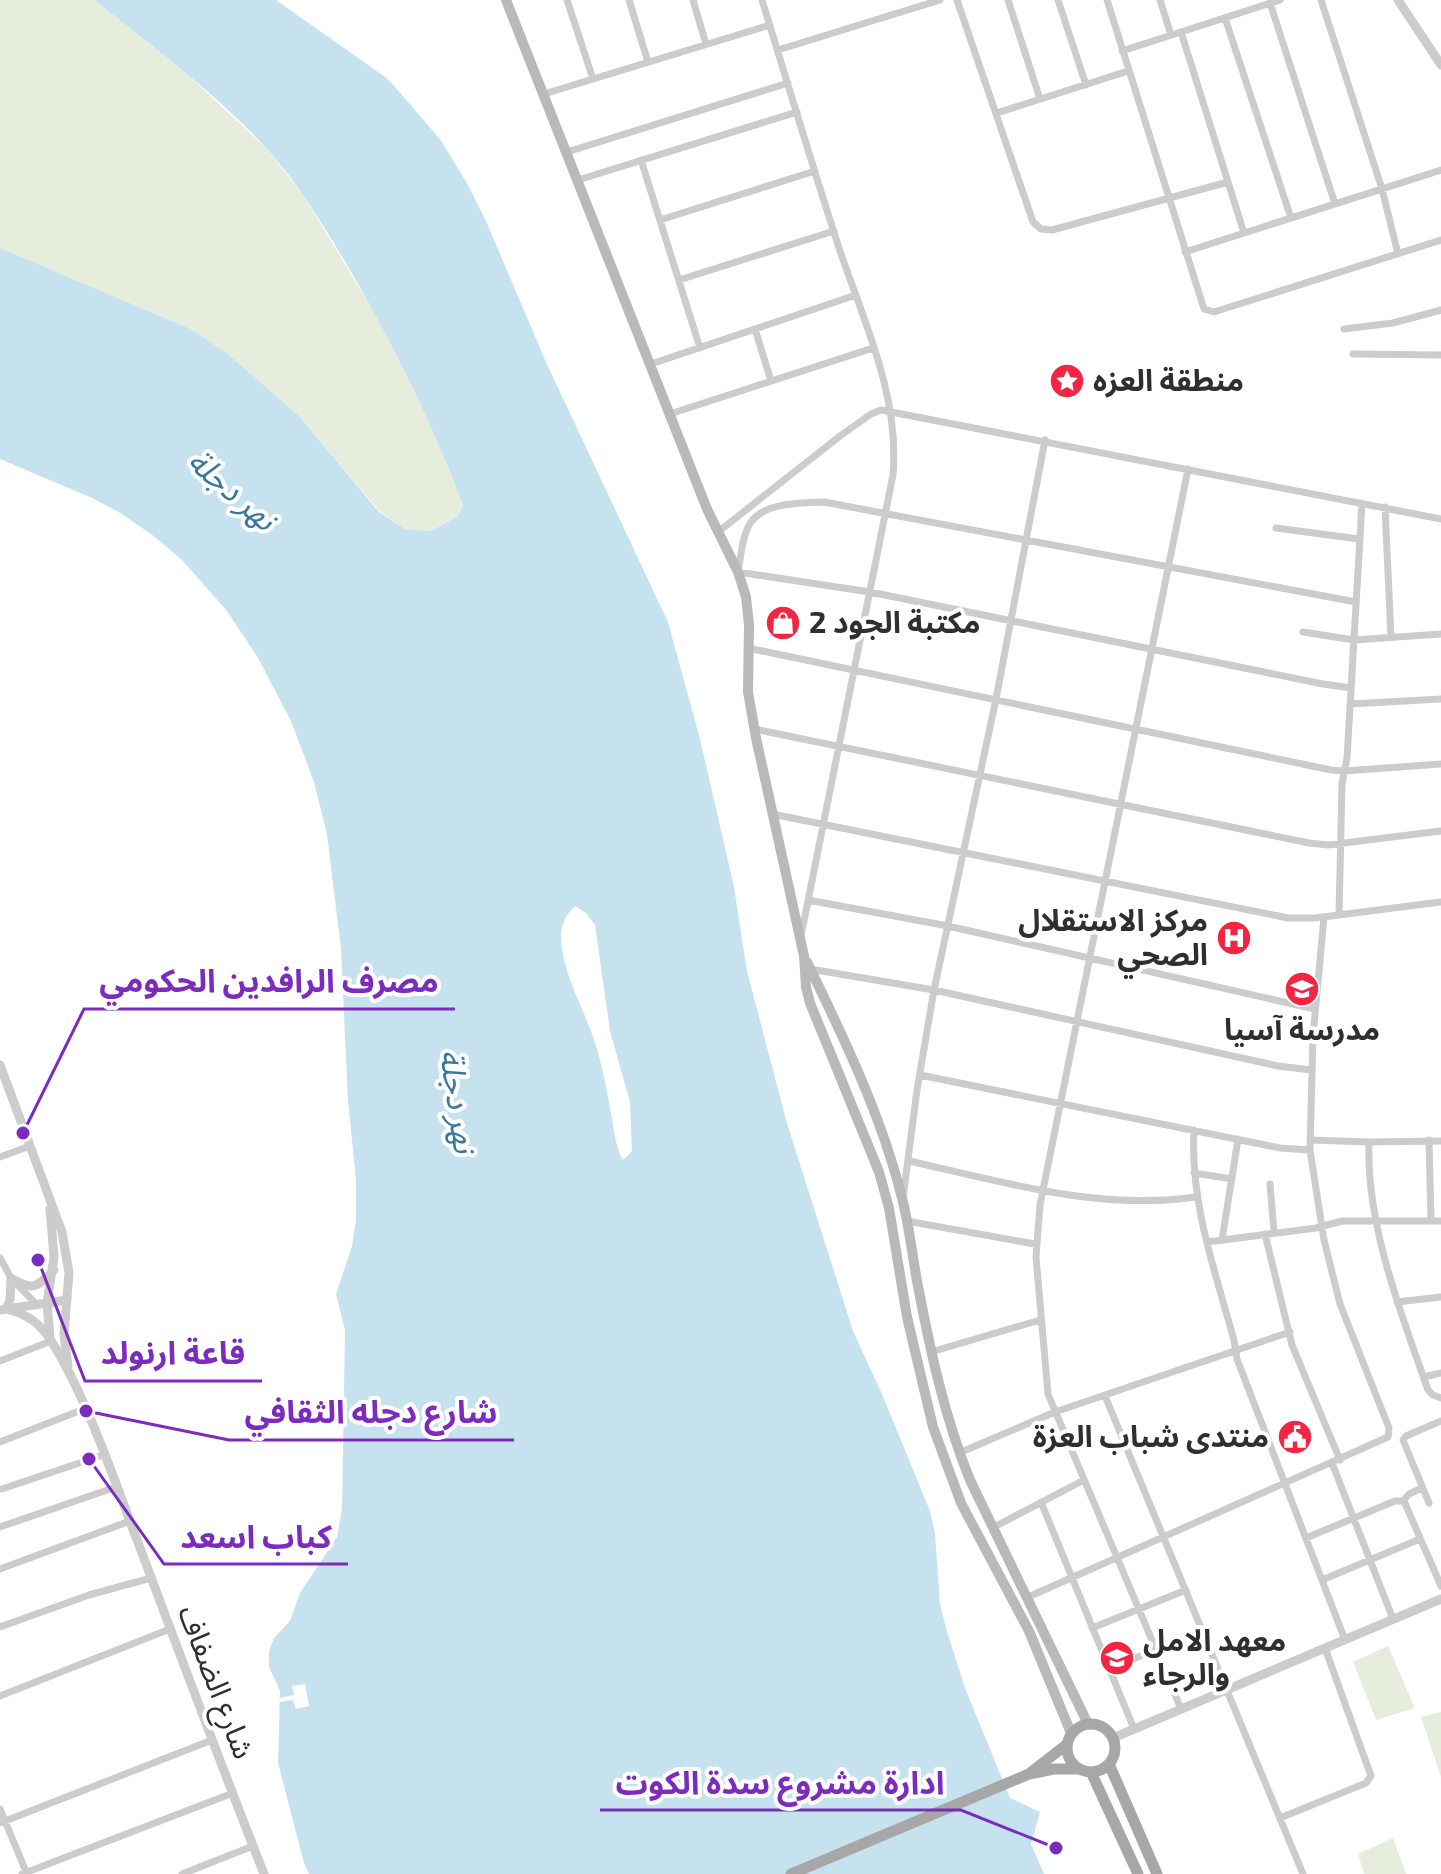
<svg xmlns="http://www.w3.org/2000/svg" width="1441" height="1874" viewBox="0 0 1441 1874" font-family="'Exo 2','Noto Sans Arabic',sans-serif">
<rect width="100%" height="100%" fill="#fff"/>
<!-- green -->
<path fill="#e6eddc" d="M0,0H94L187,74L269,151L305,198L389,337L431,424L463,504L459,515L431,531L405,529L380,512L300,417L227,353L191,329L0,248Z
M1388,1646L1415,1708L1376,1720L1353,1662Z
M1441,1712V1777L1421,1717Z
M1393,1838L1406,1874H1364L1358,1854Z"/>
<!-- water -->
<path fill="#c7e2ef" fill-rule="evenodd" d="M94,0H276L388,79L440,139L467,183L486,221L546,362L668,622L700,739L734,887L747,971L786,1120L853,1331L882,1394L930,1511L935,1534L940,1604L948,1635L965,1688L1010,1798L1040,1812L1031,1844L1044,1874H309L304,1863L278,1763L280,1691L269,1667V1651L274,1638L290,1621L300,1593L337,1537L342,1509L345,1330L336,1294L352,1246L356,1219V1180L348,1101L341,949L327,834L314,782L291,721L258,658L227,611L183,561L155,537L122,514L92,498L0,459V248L191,329L227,353L300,417L379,512L405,529L431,531L458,516L463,505C432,422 394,346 350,270C325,228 300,186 268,150C216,93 154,48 94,0ZM575,906L586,913L595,925L610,1031L630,1102L632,1151L623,1160C615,1147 614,1128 611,1113C606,1086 601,1059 592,1034C581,1003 563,973 561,939C560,927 566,914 575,906Z"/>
<!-- pier -->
<path fill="#fff" d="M305,1684L309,1706L296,1709L293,1700L280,1702V1698L294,1695L292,1686Z"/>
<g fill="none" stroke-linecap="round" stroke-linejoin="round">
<!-- minor -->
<path stroke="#ccc" stroke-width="7" d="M567,0L593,79
M629,0L648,62
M693,0L706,44
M762,0C787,82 812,164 838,245C863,320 900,395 893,475L801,936
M957,0L1033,222L1041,229L1052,230L1228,182
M1008,0L1040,99
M1058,0L1086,85
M1107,0L1204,309L1214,312L1441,240
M1160,0L1171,35
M1321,0L1382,189L1398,254
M1270,3L1335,204
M1225,18L1291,218
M1181,32L1244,233
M778,50L940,0
M1122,51L1280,0
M544,94L770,25
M997,113L1128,71
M567,152L788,83
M641,160L700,348
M578,180L797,112
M660,220L815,171
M1185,252L1441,170
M679,280L834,231
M755,329L771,381
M1344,329L1393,323L1441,310
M1353,354L1441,355
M651,364L856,295
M670,414L873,348
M1385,507L1391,637
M1276,528L1359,539
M718,532L840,436L871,414L881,410L1441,519
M1303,632L1354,640L1441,634
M748,648L1331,770L1344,771L1441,764
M1351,688L1323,684L870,592L738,572C741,557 742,535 751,522C765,502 802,503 824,502L1356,602
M1350,704L1441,699
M754,729L1309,843L1328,845L1441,831
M772,814L1288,918H1315L1441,902
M808,900L948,926L1315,1009
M1339,915L1342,784L1347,758L1362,503
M810,969L934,990L1278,1066L1311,1070
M920,1075L1280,1148L1310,1150
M1194,1130C1190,1203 1215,1271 1234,1340L1237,1359L1345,1640
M1310,1140L1369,1142
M1429,1140L1431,1221
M1441,1141L1369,1142C1366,1225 1401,1313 1428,1390L1433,1395L1441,1398
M0,1157L30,1146
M909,1161C1003,1182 1099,1211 1196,1197
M1194,1173L1232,1179
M1270,1184L1274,1232
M903,1198L917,1090L934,990L996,699L1045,440
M907,1221L1035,1244
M1265,1234L1292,1345L1340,1460
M1222,1240L1238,1139
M1207,1242L1316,1228L1342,1221H1441
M0,1258L11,1278L37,1305
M1397,1302L1441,1297
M931,1352L1040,1320
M0,1361L51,1341
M1424,1377L1441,1373
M1105,1396L1303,1874
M0,1442L84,1409
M959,1453L1055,1412L1290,1332
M1332,1463L1393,1619
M2,1489L103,1455
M1403,1501L1409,1494L1422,1488
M1041,1502L1134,1729
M1429,1503L1403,1440L1406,1436L1441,1421
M0,1527L116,1487
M994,1527L1084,1480
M1306,1538L1395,1501H1404L1441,1586
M0,1569L130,1521
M1322,1580L1420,1539
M1026,1598L1388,1437L1389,1428L1340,1304L1324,1240L1310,1150L1313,1036L1324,917
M0,1627L89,1595L151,1578
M1092,1628L1186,1590
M1109,1669L1203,1630
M0,1696L170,1629
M1181,1709L1048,1394L1036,1257L1040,1205L1188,469
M0,1809L27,1874
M1280,1818L1366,1783L1371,1776L1325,1648
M0,1823L212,1740
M22,1874L233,1793
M182,1874L253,1846"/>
<!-- tertiary -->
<path stroke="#ccc" stroke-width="9" d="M1398,0L1441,65
M0,1065L62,1232L69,1273L64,1334L68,1366
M11,1278L10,1300L6,1309C26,1314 39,1322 50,1339C87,1397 114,1480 139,1545C180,1655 221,1765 264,1874
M11,1278C33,1291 36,1288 54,1270
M0,1310L67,1300
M50,1337L47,1303L54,1257L50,1209
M1113,1738L1441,1599"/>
<!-- secondary -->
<path stroke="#b9b9b9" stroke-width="10" d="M506,0L707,509L738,572L746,597L749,625L748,692L756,738L804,956L806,987L810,1003L879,1172L889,1208L907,1317L933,1427L961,1503L1029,1631L1071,1733
M807,962C843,1036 882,1117 902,1198C909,1225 912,1253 917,1281C930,1349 944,1416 970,1480L1088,1724"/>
<!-- primary -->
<path stroke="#a7a7a7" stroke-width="11" d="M1067 1748a24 24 0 1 1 48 0a24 24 0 1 1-48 0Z
M1109,1764L1157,1874
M1091,1772L1138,1874
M1030,1773L1066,1745
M791,1874L1029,1774L1054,1769H1079"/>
</g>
<!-- icons -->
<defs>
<g id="sight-disc" transform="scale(1.8)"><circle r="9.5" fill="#f22543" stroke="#fff"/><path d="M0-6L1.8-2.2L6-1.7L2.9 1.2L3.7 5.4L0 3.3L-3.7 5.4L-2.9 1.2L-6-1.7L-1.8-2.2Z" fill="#fff"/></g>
<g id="shop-disc" transform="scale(1.8)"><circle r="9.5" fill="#f22543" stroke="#fff"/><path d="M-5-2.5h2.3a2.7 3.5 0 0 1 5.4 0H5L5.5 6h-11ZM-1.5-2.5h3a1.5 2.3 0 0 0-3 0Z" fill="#fff"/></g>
<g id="hospital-disc" transform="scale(1.8)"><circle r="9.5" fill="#f22543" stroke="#fff"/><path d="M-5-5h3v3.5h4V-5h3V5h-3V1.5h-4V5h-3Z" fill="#fff"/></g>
<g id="school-disc" transform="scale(1.8)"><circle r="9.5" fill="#f22543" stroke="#fff"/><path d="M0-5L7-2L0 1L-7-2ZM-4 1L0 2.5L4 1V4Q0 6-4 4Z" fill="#fff"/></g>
<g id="civic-disc" transform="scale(1.8)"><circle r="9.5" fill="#f22543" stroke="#fff"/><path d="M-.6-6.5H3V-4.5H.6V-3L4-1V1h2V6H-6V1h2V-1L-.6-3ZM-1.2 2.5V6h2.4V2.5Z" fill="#fff"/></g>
<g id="university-disc" transform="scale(1.8)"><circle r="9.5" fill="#f22543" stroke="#fff"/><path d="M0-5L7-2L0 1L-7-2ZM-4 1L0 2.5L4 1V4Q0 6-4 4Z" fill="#fff"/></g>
</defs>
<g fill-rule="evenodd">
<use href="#sight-disc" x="1067" y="381"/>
<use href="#shop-disc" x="783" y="623"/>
<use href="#hospital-disc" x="1234" y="938"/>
<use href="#school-disc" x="1302" y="989"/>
<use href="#civic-disc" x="1295" y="1437"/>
<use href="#university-disc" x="1117" y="1658"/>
</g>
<g text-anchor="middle" stroke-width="8" stroke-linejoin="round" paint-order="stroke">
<!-- poi labels -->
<g font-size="30" font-weight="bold" fill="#2f2f2f" stroke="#fff" text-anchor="start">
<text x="1093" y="391">منطقة العزه</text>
<text x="809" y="633">مكتبة الجود 2</text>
<text x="1208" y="931" text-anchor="end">مركز الاستقلال<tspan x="1208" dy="34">الصحي</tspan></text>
<text x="1302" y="1040" text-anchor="middle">مدرسة آسيا</text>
<text x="1269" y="1447" text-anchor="end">منتدى شباب العزة</text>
<text x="1143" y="1651">معهد الامل<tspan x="1143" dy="34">والرجاء</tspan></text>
</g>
<!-- street labels -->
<g font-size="30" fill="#2f2f2f" stroke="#fff">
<text transform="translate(216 1682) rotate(69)" y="10">شارع الضفاف</text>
</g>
<!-- water labels -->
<g font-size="32" font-style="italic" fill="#367998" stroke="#fff">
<text transform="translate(232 490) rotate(41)" y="11">نهر دجلة</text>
<text transform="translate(458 1101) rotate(82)" y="11">نهر دجلة</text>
</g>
</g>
<!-- callouts -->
<path fill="none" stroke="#7b2cbf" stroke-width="3" d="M23 1133L84 1009H455M38 1260L85 1381H262M86 1411L229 1440H514M89 1459L164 1564H348M1056 1848L961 1810H600"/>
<g fill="#7b2cbf" stroke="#fff" stroke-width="3">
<circle cx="23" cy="1133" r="8"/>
<circle cx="38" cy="1260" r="8"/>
<circle cx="86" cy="1411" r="8"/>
<circle cx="89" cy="1459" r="8"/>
<circle cx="1056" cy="1848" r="8"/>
</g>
<g font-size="32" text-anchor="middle" font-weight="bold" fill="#7b2cbf" stroke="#fff" stroke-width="8" stroke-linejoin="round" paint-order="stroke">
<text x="269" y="992">مصرف الرافدين الحكومي</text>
<text x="173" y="1364">قاعة ارنولد</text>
<text x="371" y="1423">شارع دجله الثقافي</text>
<text x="256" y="1548">كباب اسعد</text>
<text x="780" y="1794">ادارة مشروع سدة الكوت</text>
</g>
</svg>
